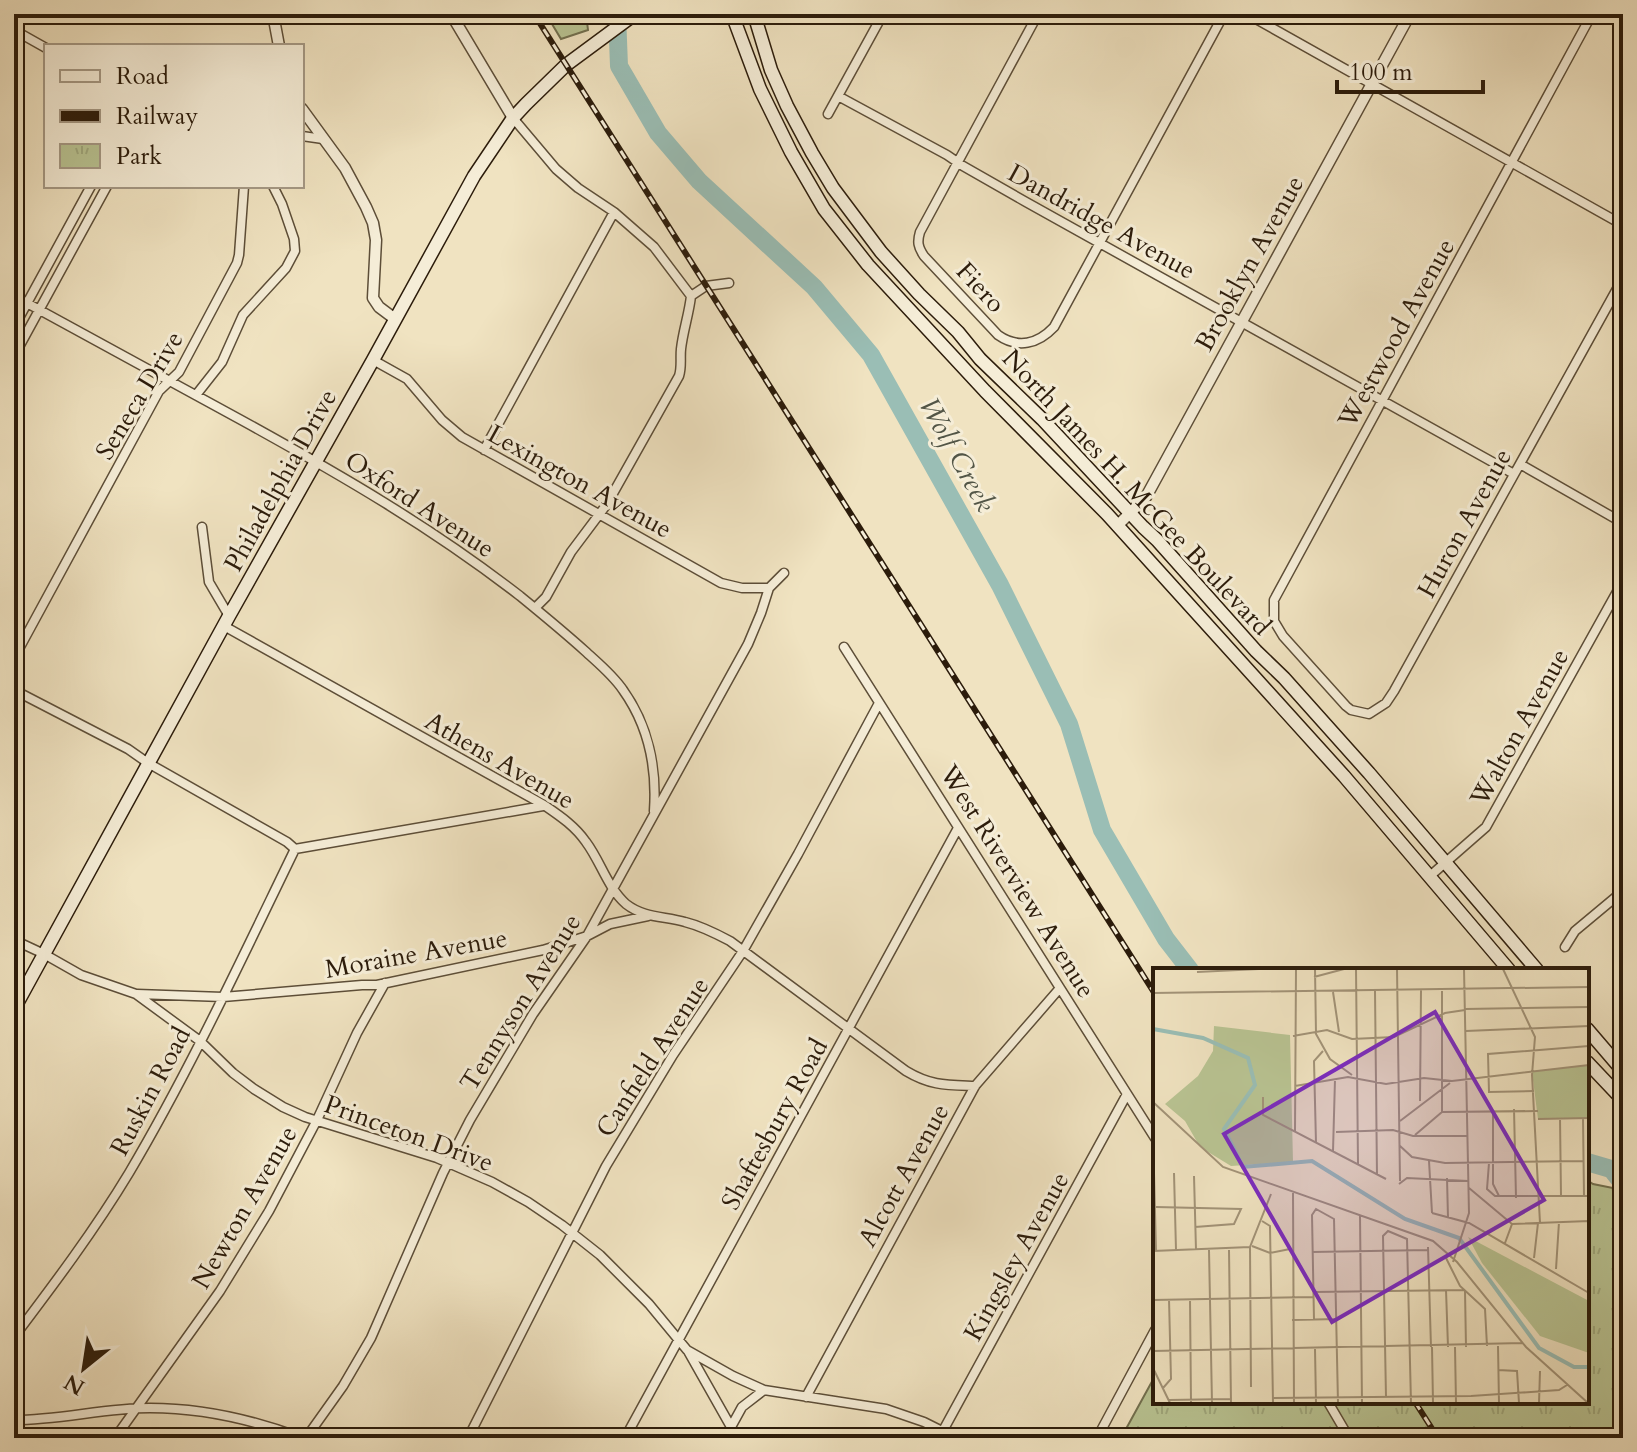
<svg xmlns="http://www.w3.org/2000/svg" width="1637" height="1452" viewBox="0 0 1637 1452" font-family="Cardo,serif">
<defs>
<pattern id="park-tufts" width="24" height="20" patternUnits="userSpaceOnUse" patternTransform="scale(2)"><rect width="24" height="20" fill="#b9c493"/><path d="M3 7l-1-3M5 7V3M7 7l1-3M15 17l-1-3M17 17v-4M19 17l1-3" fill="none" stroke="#9fa87d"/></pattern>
</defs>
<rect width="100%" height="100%" fill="#f0e3c1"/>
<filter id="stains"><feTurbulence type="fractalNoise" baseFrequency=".0025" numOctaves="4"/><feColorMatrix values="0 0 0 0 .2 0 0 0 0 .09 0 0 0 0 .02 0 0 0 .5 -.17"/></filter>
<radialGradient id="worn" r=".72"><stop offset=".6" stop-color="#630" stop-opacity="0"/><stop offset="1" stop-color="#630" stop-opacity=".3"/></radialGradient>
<!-- grass -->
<path fill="#b9c493" stroke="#72704f" stroke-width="2" d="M546,14H586L588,30L561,39Z"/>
<!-- park -->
<path fill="url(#park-tufts)" stroke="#72704f" stroke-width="2" d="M1587,1180L1593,1184L1623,1190V1438H1121L1155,1376V1402H1587Z"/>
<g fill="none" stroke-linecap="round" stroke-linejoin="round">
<!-- river -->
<path stroke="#9abeb5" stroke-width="18" d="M617,14L619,66L658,133L699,181L814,287L871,355L1000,585L1069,724L1102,830L1166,939L1190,970
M1587,1162L1611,1169L1623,1184"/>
<!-- minor casing -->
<g stroke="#5d4e38" stroke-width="11">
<path id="minor" d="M1038,14L920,232C917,242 918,247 924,256L998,335C1018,349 1038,344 1054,327L1224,14
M1247,14L1623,225
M1592,14L1274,600V621L1283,636L1346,706L1351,710L1369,714L1386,703L1394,691L1623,278
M14,26L21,14
M14,30L46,48
M838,96L947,155L963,166L1026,202L1514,474
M828,114L883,14
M513,118L556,169L578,188L614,212L654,247L691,296
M302,136L323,139
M14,296C90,338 167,379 243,421C341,475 431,527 520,596C542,614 564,632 585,651C598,663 613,675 623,690C648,725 657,768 654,811
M14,327L91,186
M14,356L107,186
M373,360L407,379L442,420L462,437L721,583L742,588H769L784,573
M196,395L222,362L243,315L286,268L295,251L294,239L282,204L273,186
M484,450L614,212
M1520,464L1623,523
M202,527L209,582L229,616
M535,608L546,597L571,552L607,504L679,376C682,367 680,358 681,349C683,331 689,314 691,296L706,286L729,283
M224,626L544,805C560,816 575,826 586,842C601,862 607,887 626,904C644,918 664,916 685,922C701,926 715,933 730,941L906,1071C931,1086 947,1085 975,1086
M844,647L1155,1138
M14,658L159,391L179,372L237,263L239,255L244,186
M14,690L128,749L148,763L287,842L295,849
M295,849L543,806
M1430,876L1486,827L1623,581
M14,940L44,954L81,975L136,994L200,1041L233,1073L254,1089L283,1107L305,1117L437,1158L492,1182L528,1202L562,1225L600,1255L649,1304L687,1350L733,1376L764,1390L886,1409L924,1422L956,1438
M1565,947L1575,931L1623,891
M137,994L223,997L362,985H377L543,950L587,936L610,924L648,916
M14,1337C54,1284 94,1231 129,1173C190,1070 242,958 295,849
M688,1351L731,1427L736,1438
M806,1397L975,1086L1060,988
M1328,1402L1345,1431L1346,1438
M14,1420C60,1420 105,1408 150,1408C202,1408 254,1420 302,1438
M731,1427L742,1407L764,1390
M115,1438L220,1291L269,1211L317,1120L357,1033L385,983
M306,1438L343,1386L371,1338L443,1173L470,1120L533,1014L587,936L748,644L761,613L769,588
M468,1438L606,1166L673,1055L743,951L798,854L879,703
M625,1438L958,828
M939,1438L1127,1094
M1097,1438L1155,1330"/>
</g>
<!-- tertiary casing -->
<g stroke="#5d4e38" stroke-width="13">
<path id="tertiary" d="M273,14L279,46
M451,14L513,118
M302,109L345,168L366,207L373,223L376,240L373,298L379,307L395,319
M1117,526L1146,497L1410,14"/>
</g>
<!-- secondary casing -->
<g stroke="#2c1c0b" stroke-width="15">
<path id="secondary" d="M732,14L760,89L791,152L824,209L868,265L985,391L1107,514L1344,776L1509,970
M754,14L771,70L787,106L812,153L833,188L881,252L919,294L958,332L980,359L1042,419L1143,527L1157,540L1256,651L1284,678L1369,773L1537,970
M14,1009L229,616L373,360L474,176L513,118L526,104L566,65L635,14
M1587,1029L1623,1071
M1587,1062L1623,1100"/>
</g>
<!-- minor -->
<use href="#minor" stroke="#f5edd7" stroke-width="8"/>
<!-- tertiary -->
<use href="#tertiary" stroke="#f5edd7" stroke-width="10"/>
<!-- secondary -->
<use href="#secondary" stroke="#f5edd7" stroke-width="12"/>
<!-- rail casing -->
<g stroke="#2c1c0b" stroke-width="6">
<path id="rail" d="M534,14L1155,994
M1415,1402L1438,1438"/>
</g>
<!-- rail -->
<use href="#rail" stroke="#f5edd7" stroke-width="3" stroke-dasharray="9" stroke-linecap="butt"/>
</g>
<g text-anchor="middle" stroke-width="6" stroke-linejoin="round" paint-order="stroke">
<!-- street labels -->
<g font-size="26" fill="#2c1c0b" stroke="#f5edd7">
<text transform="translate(1102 221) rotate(29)" y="9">Dandridge Avenue</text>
<text transform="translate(1249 263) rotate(-61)" y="9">Brooklyn Avenue</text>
<text transform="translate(981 287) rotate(47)" y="9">Fiero</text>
<text transform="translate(1396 333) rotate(-61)" y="9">Westwood Avenue</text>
<text transform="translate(139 395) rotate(-59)" y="9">Seneca Drive</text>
<text transform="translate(280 480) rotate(-61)" y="9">Philadelphia Drive</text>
<text transform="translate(580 481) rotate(29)" y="9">Lexington Avenue</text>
<text transform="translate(1137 492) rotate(47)" y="9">North James H. McGee Boulevard</text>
<text transform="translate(420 504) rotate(33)" y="9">Oxford Avenue</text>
<text transform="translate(1464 523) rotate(-61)" y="9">Huron Avenue</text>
<text transform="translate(1519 727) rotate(-61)" y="9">Walton Avenue</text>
<text transform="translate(500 760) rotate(30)" y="9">Athens Avenue</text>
<text transform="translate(1018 881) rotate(58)" y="9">West Riverview Avenue</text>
<text transform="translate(416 953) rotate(-10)" y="9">Moraine Avenue</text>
<text transform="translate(520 1002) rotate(-58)" y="9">Tennyson Avenue</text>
<text transform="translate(652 1057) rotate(-57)" y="9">Canfield Avenue</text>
<text transform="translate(150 1091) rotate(-62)" y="9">Ruskin Road</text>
<text transform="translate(774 1124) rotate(-61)" y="9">Shaftesbury Road</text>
<text transform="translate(409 1133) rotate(20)" y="9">Princeton Drive</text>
<text transform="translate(903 1175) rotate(-61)" y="9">Alcott Avenue</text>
<text transform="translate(244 1207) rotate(-60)" y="9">Newton Avenue</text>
<text transform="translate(1016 1256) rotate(-61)" y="9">Kingsley Avenue</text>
</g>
<!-- water labels -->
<g font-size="28" font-style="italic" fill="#525546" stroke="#f5edd7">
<text transform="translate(958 454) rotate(61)" y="10">Wolf Creek</text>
</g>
</g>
<!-- overview -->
<g transform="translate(1153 968)">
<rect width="436" height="436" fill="#f0e3c1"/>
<path d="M315,269L436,333V385L387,368L329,295Z" fill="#b9c493"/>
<path d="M61,58L137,67L140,194L78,198L47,179L32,153L12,136L45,108L60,83ZM436,97V150L385,151L379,104Z" fill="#b9c493"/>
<path fill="none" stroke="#9abeb5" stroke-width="4" d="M0,61L50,70L95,90L102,117L71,161L90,199L159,193L252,251L306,270L386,380L421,399H436"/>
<path fill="none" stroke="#a29378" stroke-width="2" d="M162,1L163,66L177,91L199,107M203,1L205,196M207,1H235M244,1L247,213M350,1L382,69L379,107L387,255M44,4L106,1M161,9L191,1M222,23L224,207M180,24L186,64M0,25L436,19M312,41L436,39M313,63L436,58M140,68L174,62L199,71L241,69L292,45L312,42M142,118L195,109L233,116L271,110L299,113L436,97M381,123L336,124L335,86L436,78M110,129V147L233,211M267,133L268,22M0,134L70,199L280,273L304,294L373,379L435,435M361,141L363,230M289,144V23M340,144V216L346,228M407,150L408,228M430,150L431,228M385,151L436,150M247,153L297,115M142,163L143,1M183,164L240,162L260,168H314M262,167L289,144L385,143M163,175L161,93L170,83M246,177L259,189L292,195L431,193M180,183L182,111M276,193L279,245M336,195L334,221L342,228H436M1,205L3,283M21,205L23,282M41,208L43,282M294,210L295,250M246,216L254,210L315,213M316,220L359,256L352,275M140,225L141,435M3,239L88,241L81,256L42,259M279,245L316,255L436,325M207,247L209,435M109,253L117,258L120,435M436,254V288M359,256L436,253M99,278L117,285L137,281M275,279L278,379M56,282L59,435M76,282L78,435M0,283L97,279M159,284L275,282M293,290L307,318L332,341L334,378M381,290L385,255M300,294L316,245L311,1M403,301L406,254M293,322L295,379M312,323L313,379M161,324L311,322M37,331L38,435M0,332L160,329M139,352L184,351M161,352L159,247L163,241L181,251L185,435M345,378L346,435M279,379L280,435M302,379L303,435M162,381L163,435M0,383L370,375M0,400L17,435M345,402L364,403L366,435M98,419L97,279L118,226M10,420L18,411L16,331M233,429L230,268L235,263L254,271L258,435M120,430L318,428L406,422L414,417M16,432L78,431M386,435L387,403"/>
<path fill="#7b2cbf" fill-opacity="0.15" stroke="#7b2cbf" stroke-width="4" d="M282,44L391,232L179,354L71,166Z"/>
<rect width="436" height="436" fill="none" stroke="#2c1c0b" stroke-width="4"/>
</g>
<!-- margin -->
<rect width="1637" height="1452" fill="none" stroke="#f0e3c1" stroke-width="48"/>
<rect x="16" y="16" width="1605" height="1420" fill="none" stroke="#2c1c0b" stroke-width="4"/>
<rect x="24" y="24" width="1589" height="1404" fill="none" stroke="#2c1c0b" stroke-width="2"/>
<!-- legend -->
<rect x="44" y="44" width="260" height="144" fill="#f5edd7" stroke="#a59985" stroke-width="2"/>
<rect x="60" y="70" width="40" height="12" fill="#f5edd7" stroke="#a59985" stroke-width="2"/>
<text x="116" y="84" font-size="24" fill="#2c1c0b">Road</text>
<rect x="60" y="110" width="40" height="12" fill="#2c1c0b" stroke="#a59985" stroke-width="2"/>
<text x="116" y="124" font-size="24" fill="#2c1c0b">Railway</text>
<rect x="60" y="144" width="40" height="24" fill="url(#park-tufts)" stroke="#a59985" stroke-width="2"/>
<text x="116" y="164" font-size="24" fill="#2c1c0b">Park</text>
<!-- north arrow -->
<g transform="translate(84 1368) rotate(210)" stroke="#f5edd7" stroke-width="6" paint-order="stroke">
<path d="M0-6L14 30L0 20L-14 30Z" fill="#2c1c0b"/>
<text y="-12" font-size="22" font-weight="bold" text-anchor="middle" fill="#2c1c0b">N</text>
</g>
<!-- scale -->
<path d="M1337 80v12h146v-12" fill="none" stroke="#2c1c0b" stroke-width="4"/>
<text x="1349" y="80" font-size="24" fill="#2c1c0b" stroke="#f5edd7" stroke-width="6" paint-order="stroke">100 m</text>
<rect width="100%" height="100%" filter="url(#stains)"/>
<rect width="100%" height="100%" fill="url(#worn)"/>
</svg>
